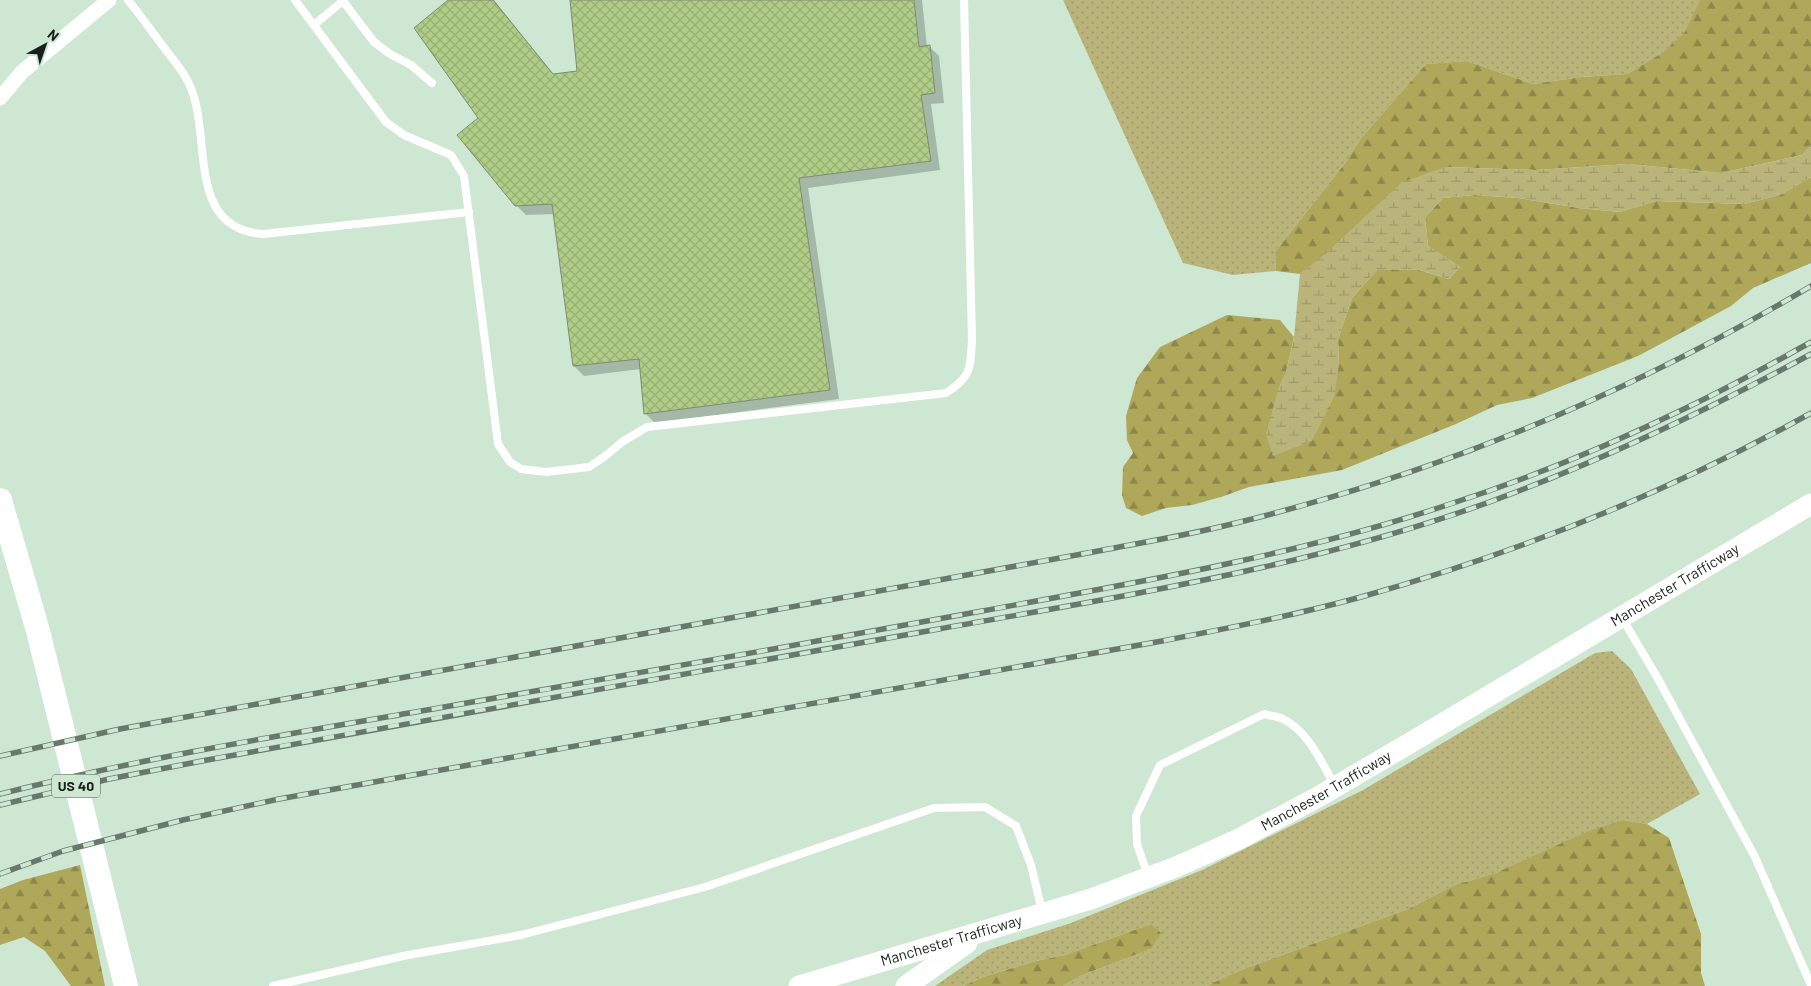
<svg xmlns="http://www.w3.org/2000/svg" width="1811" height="986" viewBox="0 0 1811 986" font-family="Barlow,sans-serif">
<defs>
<pattern id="grass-dots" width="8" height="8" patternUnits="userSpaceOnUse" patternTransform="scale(1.25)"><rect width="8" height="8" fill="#bab47b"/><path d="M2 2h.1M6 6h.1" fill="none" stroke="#9f9a6a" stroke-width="1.8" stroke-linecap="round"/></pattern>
<pattern id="forest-firs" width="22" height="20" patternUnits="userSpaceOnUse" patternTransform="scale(1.25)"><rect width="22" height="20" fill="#afa75a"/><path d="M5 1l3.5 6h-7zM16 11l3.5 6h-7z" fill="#8d884a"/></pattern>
<pattern id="wetland-marsh" width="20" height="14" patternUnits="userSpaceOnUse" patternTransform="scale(1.25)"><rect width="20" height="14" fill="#bab47b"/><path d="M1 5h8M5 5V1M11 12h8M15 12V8" fill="none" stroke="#9f9a6a"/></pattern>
<pattern id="building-cross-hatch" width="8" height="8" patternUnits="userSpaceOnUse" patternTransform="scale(1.25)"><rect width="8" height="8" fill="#afcd86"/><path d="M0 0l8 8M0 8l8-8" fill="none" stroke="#96b073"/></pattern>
</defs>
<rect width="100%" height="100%" fill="#cee7d2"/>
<!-- grass -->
<path fill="url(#grass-dots)" d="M1063,0H1700L1686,32L1662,53L1627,74L1581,77L1533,84L1467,61L1426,64L1362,137L1346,162L1275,252L1276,271L1233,275L1183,263Z
M1612,651L1631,669L1700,794L1647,824L1623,820L1496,873L1455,885L1408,909L1241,970L1206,986H1063L1080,976L1151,949V924L1065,955L1036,961L983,977L963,986H935L987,950L1071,923L1202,870L1363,790L1595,653Z"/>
<!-- forest -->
<path fill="url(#forest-firs)" d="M1700,0H1811V145L1802,155L1721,173L1628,164L1536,170L1446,167L1300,274L1276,271L1275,252L1346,162L1362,137L1426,64L1467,61L1533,84L1581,77L1627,74L1662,53L1685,32Z
M1811,177V263L1753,288L1731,306L1638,356L1532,398L1497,405L1456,424L1342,470L1249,487L1221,497L1192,505L1166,508L1142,516L1126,508L1122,495L1123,467L1133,453L1127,440L1126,416L1137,378L1160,347L1227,315L1280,320L1294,337L1286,372L1278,390L1339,364L1338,339L1352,298L1378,269L1419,270L1449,279L1460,267L1428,246L1425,217L1443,198L1474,195L1518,198L1579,208L1620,212L1656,201L1744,204L1780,195Z
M1623,820L1647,824L1669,838L1701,934V973L1705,986H1206L1241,970L1408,909L1455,885L1496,873L1584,833Z
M80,865L105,986H71L45,951L24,937L0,945V889L23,880Z
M1151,924L1161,933L1151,949L1080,976L1063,986H963L983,977L1036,961L1065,955Z"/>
<!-- wetland -->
<path fill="url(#wetland-marsh)" d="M1811,145V177L1780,195L1744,204L1656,201L1620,212L1579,208L1518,198L1474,195L1443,198L1425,217L1428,246L1460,267L1449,279L1419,270L1378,269L1352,298L1338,339L1339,364L1334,397L1312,441L1273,456L1266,434L1278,390L1286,372L1294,337L1300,274L1325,254L1402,182L1446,167L1536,170L1628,164L1721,173L1802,155Z"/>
<!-- shadow -->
<path fill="#0003" d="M450,0H494L554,75L578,73L571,0H922L927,47L929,46L939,56L944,103L931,104L940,170L808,188L839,399L655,423L645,413L641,369L584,376L574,366L555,214L526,215L516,205L480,118Z"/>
<!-- building -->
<path fill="url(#building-cross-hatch)" stroke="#808b72" d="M448,0H493L553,74L577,71L570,0H914L919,47L930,45L935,93L921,95L931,161L799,178L830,390L644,414L639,359L573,366L552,204L515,206L457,135L478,118L414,28Z"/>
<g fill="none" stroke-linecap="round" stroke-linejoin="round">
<!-- lane -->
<path stroke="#fff" stroke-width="8" d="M128,0C141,16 153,33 165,49C175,62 187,76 192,91C211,141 187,229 263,234L469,212
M295,0L386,122L404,135L451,155L464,176L498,444L510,462L521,469L546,472L589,467L604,457L622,442L647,427L946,393C972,376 970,369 972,340L964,0
M343,1L374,42L390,54L411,65L432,83
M314,25L344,0
M1622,618L1657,677L1755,857L1811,985
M1148,876L1137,844L1136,816L1160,765L1264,714C1270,716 1277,716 1283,719C1308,731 1322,763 1335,786
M273,986L403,956L521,935L705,887L934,808L985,807L1016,826L1031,865L1042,911"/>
<!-- street -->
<path stroke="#fff" stroke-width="15" d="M0,98L22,72L109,0"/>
<!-- secondary -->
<g stroke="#fff" stroke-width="21">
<path id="s1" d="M799,986L1091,899L1176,867L1239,839L1318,797L1415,740L1811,504"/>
<path d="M906,986L967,943"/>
</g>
<!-- primary -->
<path stroke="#fff" stroke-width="24" d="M0,500L38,631L126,986"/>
<!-- rail casing -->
<g stroke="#68786b" stroke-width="5.5">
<path id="rail" d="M0,756L120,729L1082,554C1133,544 1185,536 1236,523C1439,473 1631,393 1811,286
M0,794C146,757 295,733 444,707C623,676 803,644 982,611C1140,582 1298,555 1450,504C1531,478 1610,445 1686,408C1728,388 1770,365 1811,342
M0,805L109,779L207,760C451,714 695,673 939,629C1133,594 1331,564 1516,492C1618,453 1715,406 1811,354
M0,874L63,851L183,820L279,799L1162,641C1229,628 1296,615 1361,597C1517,553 1670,492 1811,413"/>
</g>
<!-- rail -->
<use href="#rail" stroke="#cee7d2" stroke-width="4" stroke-dasharray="11" stroke-linecap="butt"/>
</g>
<g text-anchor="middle" stroke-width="5" stroke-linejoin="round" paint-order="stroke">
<!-- shield labels -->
<rect fill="#cee7d2" stroke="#4e5c50" stroke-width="1" x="52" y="774.5" width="48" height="23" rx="4"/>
<g font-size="14" font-weight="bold" fill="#172019">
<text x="76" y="791">US 40</text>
</g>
<!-- street labels -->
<g font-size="15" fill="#172019" stroke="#cee7d2">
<text dy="5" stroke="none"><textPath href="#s1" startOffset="969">Manchester Trafficway</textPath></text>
<text dy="5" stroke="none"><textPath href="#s1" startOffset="564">Manchester Trafficway</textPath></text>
<text dy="5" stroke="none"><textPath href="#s1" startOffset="159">Manchester Trafficway</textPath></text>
</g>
</g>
<!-- north arrow -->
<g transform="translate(45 45) rotate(40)" stroke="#cee7d2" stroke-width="4" paint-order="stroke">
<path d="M0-4L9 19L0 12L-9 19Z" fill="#172019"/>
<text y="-8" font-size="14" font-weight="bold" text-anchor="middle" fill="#172019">N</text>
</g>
</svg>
